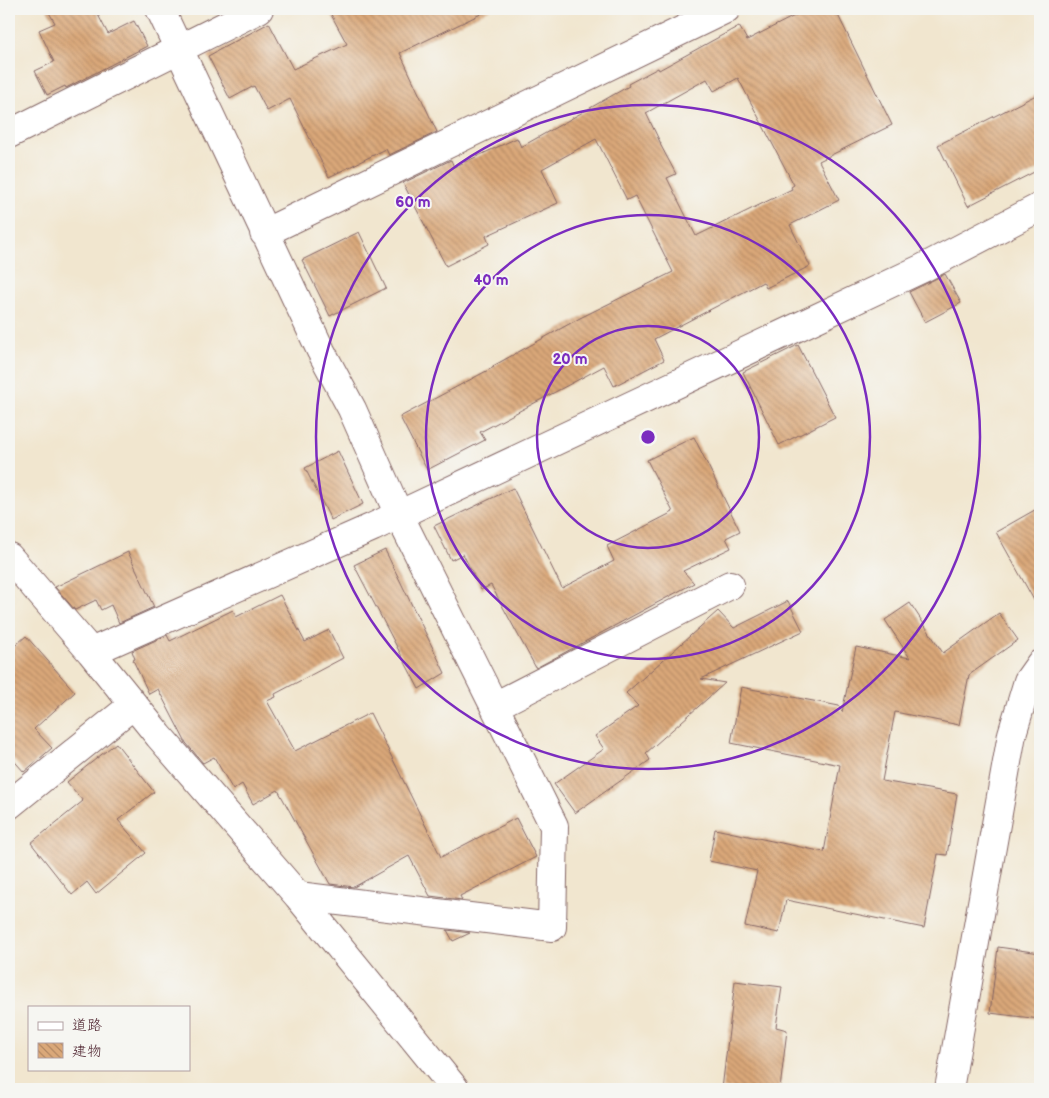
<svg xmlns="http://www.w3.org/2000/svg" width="1049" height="1098" viewBox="0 0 1049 1098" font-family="'Balsamiq Sans','Klee One',sans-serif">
<defs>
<pattern id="building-back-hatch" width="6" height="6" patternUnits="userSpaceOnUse" patternTransform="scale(1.25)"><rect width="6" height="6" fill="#daa879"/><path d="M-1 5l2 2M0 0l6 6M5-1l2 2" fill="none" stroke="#b38863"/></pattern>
</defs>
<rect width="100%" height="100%" fill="#f6f6f2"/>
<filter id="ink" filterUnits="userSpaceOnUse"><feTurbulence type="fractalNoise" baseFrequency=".02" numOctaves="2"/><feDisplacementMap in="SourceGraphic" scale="10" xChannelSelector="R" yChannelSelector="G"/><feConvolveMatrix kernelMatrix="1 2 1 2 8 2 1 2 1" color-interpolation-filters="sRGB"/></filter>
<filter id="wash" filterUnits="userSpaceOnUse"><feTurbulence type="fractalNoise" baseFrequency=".0096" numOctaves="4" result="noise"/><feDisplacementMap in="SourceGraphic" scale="20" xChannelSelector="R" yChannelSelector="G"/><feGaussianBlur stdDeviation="1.12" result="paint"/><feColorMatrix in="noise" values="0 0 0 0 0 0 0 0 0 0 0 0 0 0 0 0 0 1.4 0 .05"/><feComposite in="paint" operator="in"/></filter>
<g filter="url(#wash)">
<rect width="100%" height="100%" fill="#f1e6cf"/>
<g id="blocks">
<!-- building -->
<path fill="url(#building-back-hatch)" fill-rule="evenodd" d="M47,9H95L108,34L134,21L147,46L66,88L65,86L47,95L35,71L54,62L39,30L55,23Z
M328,9H491L400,53L437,132L389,155L386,149L329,177L290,99L267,111L254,86L230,99L208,56L269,23L293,69L347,44Z
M808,9H835L892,125L819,161L839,200L790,225L810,266L766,288L763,282L654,339L664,360L614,386L604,366L480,432L485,440L427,470L400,417L494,367L493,366L580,318L673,272L635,196L627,200L596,139L542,169L558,203L486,236L489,244L446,266L403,183L451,160L454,167L517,138L521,147L629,86L628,84L658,68L659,70L739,26L747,40ZM738,78L794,185L791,187L792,189L696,236L667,178L676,174L660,144H661L646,113L707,79L714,91Z
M1040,93V169L968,206L938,145Z
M359,232L386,288L330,316L302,260Z
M945,274L961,303L925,322L909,292Z
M798,345L835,417L779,445L743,372Z
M694,437L740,531L726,538L731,548L683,571L694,583L536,668L491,585L481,590L463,554L451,560L434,526L513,488L562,588L614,561L607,546L673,512L647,460Z
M338,451L363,504L331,520L305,468Z
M1040,507V611L996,532Z
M385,550L445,673L419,689L354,565Z
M128,552L154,607L119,623L111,605L101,610L96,600L75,610L55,587Z
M280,595L305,642L329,630L343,658L275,694L276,697L267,701L295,751L370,713L441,857L516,818L536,857L460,896L462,900L430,896L409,856L354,887L330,884L278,790L253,804L242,784L233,790L214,757L203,763L186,743L158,689L149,694L133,660L135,659L132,651L167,635L170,641L233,610L236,617Z
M788,601L803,631L701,679L725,683L646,753L650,760L575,813L554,784L604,749L595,736L638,706L626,693L718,611L734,628Z
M910,603L943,653L999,613L1018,640L969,675L959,725L895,712L882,781L957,794L947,855L938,854L924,928L786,900L779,933L745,926L757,871L709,861L715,829L824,852L840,765L731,743L741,687L839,706L842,712L856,647L910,658L885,620Z
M26,636L75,692L34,729L52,748L24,772L9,755V651Z
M116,743L154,792L118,820L146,853L96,894L87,882L72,895L31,843L83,801L67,782Z
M447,930L470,933L453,941Z
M998,947L1040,953V1019L990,1013Z
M735,981L782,987L776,1027L787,1030L780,1089H722Z"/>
</g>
</g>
<g filter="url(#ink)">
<use href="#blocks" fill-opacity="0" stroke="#846564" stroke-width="1"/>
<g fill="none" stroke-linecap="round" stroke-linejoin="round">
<!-- minor casing -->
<g stroke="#846564" stroke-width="30">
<path id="minor" d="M160,9L321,351L352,409L399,515L554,826L552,927L298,896
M9,134L259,9
M264,233L726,9
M9,557L91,652L159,736L298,896L455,1089
M91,652L373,527L923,268L1040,207
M495,706L730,585
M9,805L133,705
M949,1089L1012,734L1028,681L1040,664"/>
</g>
<!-- minor -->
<use href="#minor" stroke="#fff" stroke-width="28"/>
</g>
</g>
<!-- distance rings -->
<g fill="none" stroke="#7b2cbf" stroke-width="2.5">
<circle cx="648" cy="437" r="111"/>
<circle cx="648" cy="437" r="222"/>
<circle cx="648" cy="437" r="332"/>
</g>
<circle cx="648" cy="437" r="8" fill="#7b2cbf" stroke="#f6f6f2" stroke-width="2.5"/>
<g font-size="15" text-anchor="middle" font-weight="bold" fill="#7b2cbf" stroke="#f6f6f2" stroke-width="4" stroke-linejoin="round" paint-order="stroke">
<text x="413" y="207">60 m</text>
<text x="491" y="285">40 m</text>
<text x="570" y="364">20 m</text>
</g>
<!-- margin -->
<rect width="1049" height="1098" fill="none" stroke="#f6f6f2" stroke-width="30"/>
<!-- legend -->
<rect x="28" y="1006" width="162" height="65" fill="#f6f6f2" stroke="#b1a0a2"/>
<rect x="38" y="1022" width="25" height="8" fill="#ffffff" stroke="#b1a0a2"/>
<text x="72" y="1030" font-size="15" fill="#4a1f2b">道路</text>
<rect x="38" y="1043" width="25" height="15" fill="url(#building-back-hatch)" stroke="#b1a0a2"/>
<text x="72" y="1056" font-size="15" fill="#4a1f2b">建物</text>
</svg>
